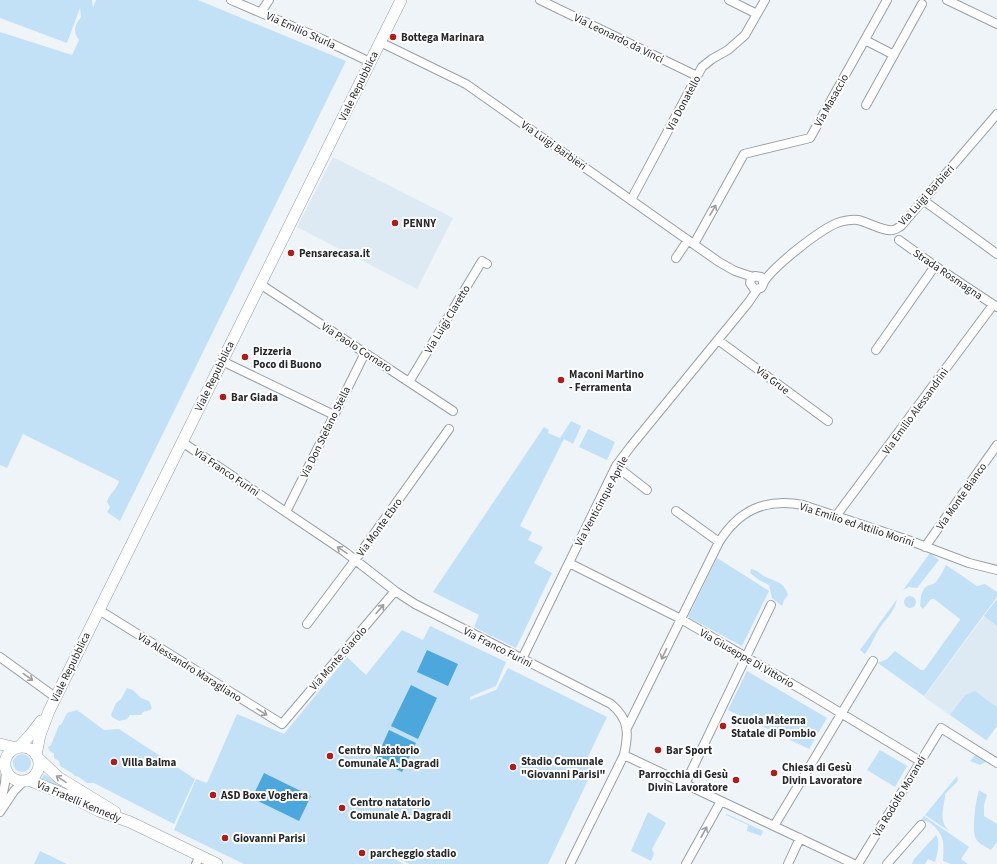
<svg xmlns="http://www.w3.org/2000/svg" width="997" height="864" viewBox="0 0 997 864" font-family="'Source Sans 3',sans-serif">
<rect width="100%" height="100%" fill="#eef4f8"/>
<!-- built -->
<path fill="#ddeaf3" d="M333,157L453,218L417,289L297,227Z
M997,599V726L987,741L924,697Z"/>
<!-- green -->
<path fill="#c3e1f6" d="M0,0H92L93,8L96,0H198L346,61L120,521L107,512L110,507L107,502C109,493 117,490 119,481L23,434L7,468L0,465V32L72,55L79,40C72,31 75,25 81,17L80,8L67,43L0,18Z
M571,421L581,426L573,444L564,439L520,526L532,532L528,540L543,547L534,563L552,573L516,648L474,627L479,615L433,592L544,427L549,430L548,433L560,438Z
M588,429L615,442L607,460L579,447Z
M930,553L939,560L917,588L909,587L903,590Z
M717,558L769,591L742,646L688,617Z
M946,565L977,586L985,584L997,592V597L924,696L878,663L887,659L895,651L921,670H924L960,620V619L934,599H931L923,609L920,606C921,599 920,591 927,586C930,584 933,585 936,582C940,577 943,571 946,565Z
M751,569C757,570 759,573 764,576C775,582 784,581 788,595L784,600L782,606L772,598L769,585L759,580L750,573Z
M904 602a6 6 0 1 1 12 0a6 6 0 1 1-12 0Z
M897,599C895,611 886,619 879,629C874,637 871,646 865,654L860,650Z
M997,599V626L984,616Z
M430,626L506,662L496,686L470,697V700L496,690L508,668L607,717L585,763L590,766V769L587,775L589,778L548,864H409L394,856L393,858L404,864H244L174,830L196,779L207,783L237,714L284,734L347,657L366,675L402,630L423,640Z
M747,671L827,718L809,749L728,710Z
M127,688L133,690L141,698L149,701L152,708L150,710L143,712L141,715H130L127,719L119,721L112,717L111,715L116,703L121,699Z
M975,691L997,707V726L986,740L950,715L965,695Z
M77,710L104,730L119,729L195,779L174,824L94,783H87L79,777L75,776L72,773L60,766L59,761L54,758V754L49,750L48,747L51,745L59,725H61L67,713Z
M880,750L907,766L895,787L867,770Z
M13 763a9 9 0 1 1 18 0a9 9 0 1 1-18 0Z
M975,755L986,762L980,765L970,761Z
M44,774L66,788L64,791L40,781Z
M957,776L958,781L945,794V797C943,810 939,821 949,831L925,815Z
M979,790L987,795L984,805V816L997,824V842L991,850C986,847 979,844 976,839C971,832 976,799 979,790Z
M648,812L666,823L652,849L654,854L651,861L631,851Z
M727,814L763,831L761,836L747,831L748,825L726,815Z
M924,816L969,847L961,859L968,864H951L943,861C943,855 944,848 943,842C942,834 933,822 925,821C922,821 919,823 917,825Z
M936,835C941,842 937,854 935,862L928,859L925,864H912L914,859Z
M40,851L67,864H34Z"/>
<!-- water -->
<path fill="#4ca7dc" d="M427,650L458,664L448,686L417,672Z
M411,685L437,698L418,739L391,726Z
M389,730L416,743L402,772L376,759Z
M264,773L311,796L299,821L252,798Z"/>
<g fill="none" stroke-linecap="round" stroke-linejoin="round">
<!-- street casing -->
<g stroke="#9aa0a4" stroke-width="10">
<path id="street" d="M231,0L322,39L370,62
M540,0L697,76
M729,0L757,14
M947,0L997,24
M261,12L269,0
M865,40L894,55
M380,42L466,84L719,262L735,271L753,277
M866,105L922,4
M631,200L702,67L712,59L728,50L745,35L765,0
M923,200L997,254
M899,240L935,266L997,307
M694,244L744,154L810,138L887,0
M676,258L688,240
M763,282L761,277L755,276L751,279L750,283L754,289L761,288C763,286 763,283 765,280C777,264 818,231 837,223C842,221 852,219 858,220C867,222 885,232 893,230C895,230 899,227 901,226L997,114
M260,284L453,411
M718,340L828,421
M876,350L935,266
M222,361L334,415
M409,382L482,261L487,264
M182,442L345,552L395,591L415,604L611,704C629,719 629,733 624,755L854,864
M616,466L647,490
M676,511L719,542
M286,512L365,353
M836,516L993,305
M925,547L997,445
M569,563L681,619L811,695L920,761
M99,610L282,724L395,591
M307,624L356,559L449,429
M0,657L55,697
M522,659L616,466L631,446L748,303L757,290
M627,728L719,542C739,510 765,498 803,505L908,540L969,563L997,570
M685,784L771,605
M0,807L5,783L6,770
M0,812L14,791L25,780
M774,826L873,661
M196,864L200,855
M570,864L624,755
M686,864L721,801
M788,864L800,838
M858,864L941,728L997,763
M887,864L921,825"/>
</g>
<!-- secondary casing -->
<g stroke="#9aa0a4" stroke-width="12">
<path id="secondary" d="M0,744L17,748
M19,747L31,734L41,721
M5 764a17 17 0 1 1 34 0a17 17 0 1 1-34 0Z
M36,755L40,735L49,711L401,0
M38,758L58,777L115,812
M28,780L69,796L99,811L130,822L217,864"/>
</g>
<!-- street -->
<use href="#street" stroke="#fff" stroke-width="8"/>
<!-- secondary -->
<use href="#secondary" stroke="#fff" stroke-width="11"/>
</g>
<!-- one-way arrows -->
<defs><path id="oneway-shaft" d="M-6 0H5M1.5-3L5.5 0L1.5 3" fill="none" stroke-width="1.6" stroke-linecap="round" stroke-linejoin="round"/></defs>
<g stroke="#9d9e9f">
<use href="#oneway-shaft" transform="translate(713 210) rotate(-60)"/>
<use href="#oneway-shaft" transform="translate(342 550) rotate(-146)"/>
<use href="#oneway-shaft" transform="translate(380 609) rotate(-49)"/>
<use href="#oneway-shaft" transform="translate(664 654) rotate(116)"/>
<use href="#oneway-shaft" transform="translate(28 677) rotate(36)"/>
<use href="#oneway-shaft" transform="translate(262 712) rotate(32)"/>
<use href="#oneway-shaft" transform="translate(61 779) rotate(-146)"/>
<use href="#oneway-shaft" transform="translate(704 832) rotate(-61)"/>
</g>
<!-- markers -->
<g fill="#ae1d1c" stroke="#fff" stroke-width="1.5">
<circle cx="393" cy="37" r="4"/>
<circle cx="395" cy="223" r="4"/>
<circle cx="291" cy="253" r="4"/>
<circle cx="245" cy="357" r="4"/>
<circle cx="561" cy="380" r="4"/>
<circle cx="223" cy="397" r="4"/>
<circle cx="723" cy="726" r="4"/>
<circle cx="658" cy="750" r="4"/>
<circle cx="330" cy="756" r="4"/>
<circle cx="114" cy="762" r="4"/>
<circle cx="513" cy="767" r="4"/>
<circle cx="774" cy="773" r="4"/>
<circle cx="736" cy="780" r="4"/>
<circle cx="213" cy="795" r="4"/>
<circle cx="342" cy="808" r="4"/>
<circle cx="225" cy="838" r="4"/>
<circle cx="362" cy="853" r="4"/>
</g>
<g text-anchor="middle" stroke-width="4" stroke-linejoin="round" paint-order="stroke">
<!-- street labels -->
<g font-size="11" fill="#26282a" stroke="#fff">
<text transform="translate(301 30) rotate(24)" y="4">Via Emilio Sturla</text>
<text transform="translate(619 38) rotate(26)" y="4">Via Leonardo da Vinci</text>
<text transform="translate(358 86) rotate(-64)" y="4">Viale Repubblica</text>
<text transform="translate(831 100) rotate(-61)" y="4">Via Masaccio</text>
<text transform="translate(683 103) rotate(-62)" y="4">Via Donatello</text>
<text transform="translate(554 145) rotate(35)" y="4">Via Luigi Barbieri</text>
<text transform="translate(926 195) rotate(-48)" y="4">Via Luigi Barbieri</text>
<text transform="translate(948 274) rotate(34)" y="4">Strada Rosmagna</text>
<text transform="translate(447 319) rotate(-59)" y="4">Via Luigi Claretto</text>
<text transform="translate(357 347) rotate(33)" y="4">Via Paolo Cornaro</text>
<text transform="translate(214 376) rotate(-64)" y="4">Viale Repubblica</text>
<text transform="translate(773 380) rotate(37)" y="4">Via Grue</text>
<text transform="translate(915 411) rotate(-54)" y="4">Via Emilio Alessandrini</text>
<text transform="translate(325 432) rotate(-64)" y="4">Via Don Stefano Stella</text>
<text transform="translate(227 472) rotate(34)" y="4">Via Franco Furini</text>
<text transform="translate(961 496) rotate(-55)" y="4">Via Monte Bianco</text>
<text transform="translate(601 501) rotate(-62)" y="4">Via Venticinque Aprile</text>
<text transform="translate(857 524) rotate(18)" y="4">Via Emilio ed Attilio Morini</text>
<text transform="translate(379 527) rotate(-54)" y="4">Via Monte Ebro</text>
<text transform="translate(498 647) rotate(27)" y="4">Via Franco Furini</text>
<text transform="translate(338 658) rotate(-49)" y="4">Via Monte Giarolo</text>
<text transform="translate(747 658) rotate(30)" y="4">Via Giuseppe Di Vittorio</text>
<text transform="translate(70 667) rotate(-64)" y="4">Viale Repubblica</text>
<text transform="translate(190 667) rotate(32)" y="4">Via Alessandro Maragliano</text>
<text transform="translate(899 796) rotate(-59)" y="4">Via Rodolfo Morandi</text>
<text transform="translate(79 801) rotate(23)" y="4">Via Fratelli Kennedy</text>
</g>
<!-- poi labels -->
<g font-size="11" font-weight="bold" fill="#26282a" stroke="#fff" text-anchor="start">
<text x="401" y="41">Bottega Marinara</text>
<text x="403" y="227">PENNY</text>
<text x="299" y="257">Pensarecasa.it</text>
<text x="253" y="355">Pizzeria<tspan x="253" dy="13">Poco di Buono</tspan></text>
<text x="569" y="378">Maconi Martino<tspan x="569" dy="13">- Ferramenta</tspan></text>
<text x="231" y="401">Bar Giada</text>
<text x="731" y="724">Scuola Materna<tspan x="731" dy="13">Statale di Pombio</tspan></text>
<text x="338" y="754">Centro Natatorio<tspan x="338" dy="13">Comunale A. Dagradi</tspan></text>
<text x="666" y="754">Bar Sport</text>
<text x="521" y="765">Stadio Comunale<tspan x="521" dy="13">"Giovanni Parisi"</tspan></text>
<text x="122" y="766">Villa Balma</text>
<text x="782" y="771">Chiesa di Gesù<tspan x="782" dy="13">Divin Lavoratore</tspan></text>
<text x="728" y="778" text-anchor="end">Parrocchia di Gesù<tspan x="728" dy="13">Divin Lavoratore</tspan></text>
<text x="221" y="799">ASD Boxe Voghera</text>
<text x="350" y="806">Centro natatorio<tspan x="350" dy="13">Comunale A. Dagradi</tspan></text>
<text x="233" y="842">Giovanni Parisi</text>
<text x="370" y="857">parcheggio stadio</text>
</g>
</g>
</svg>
